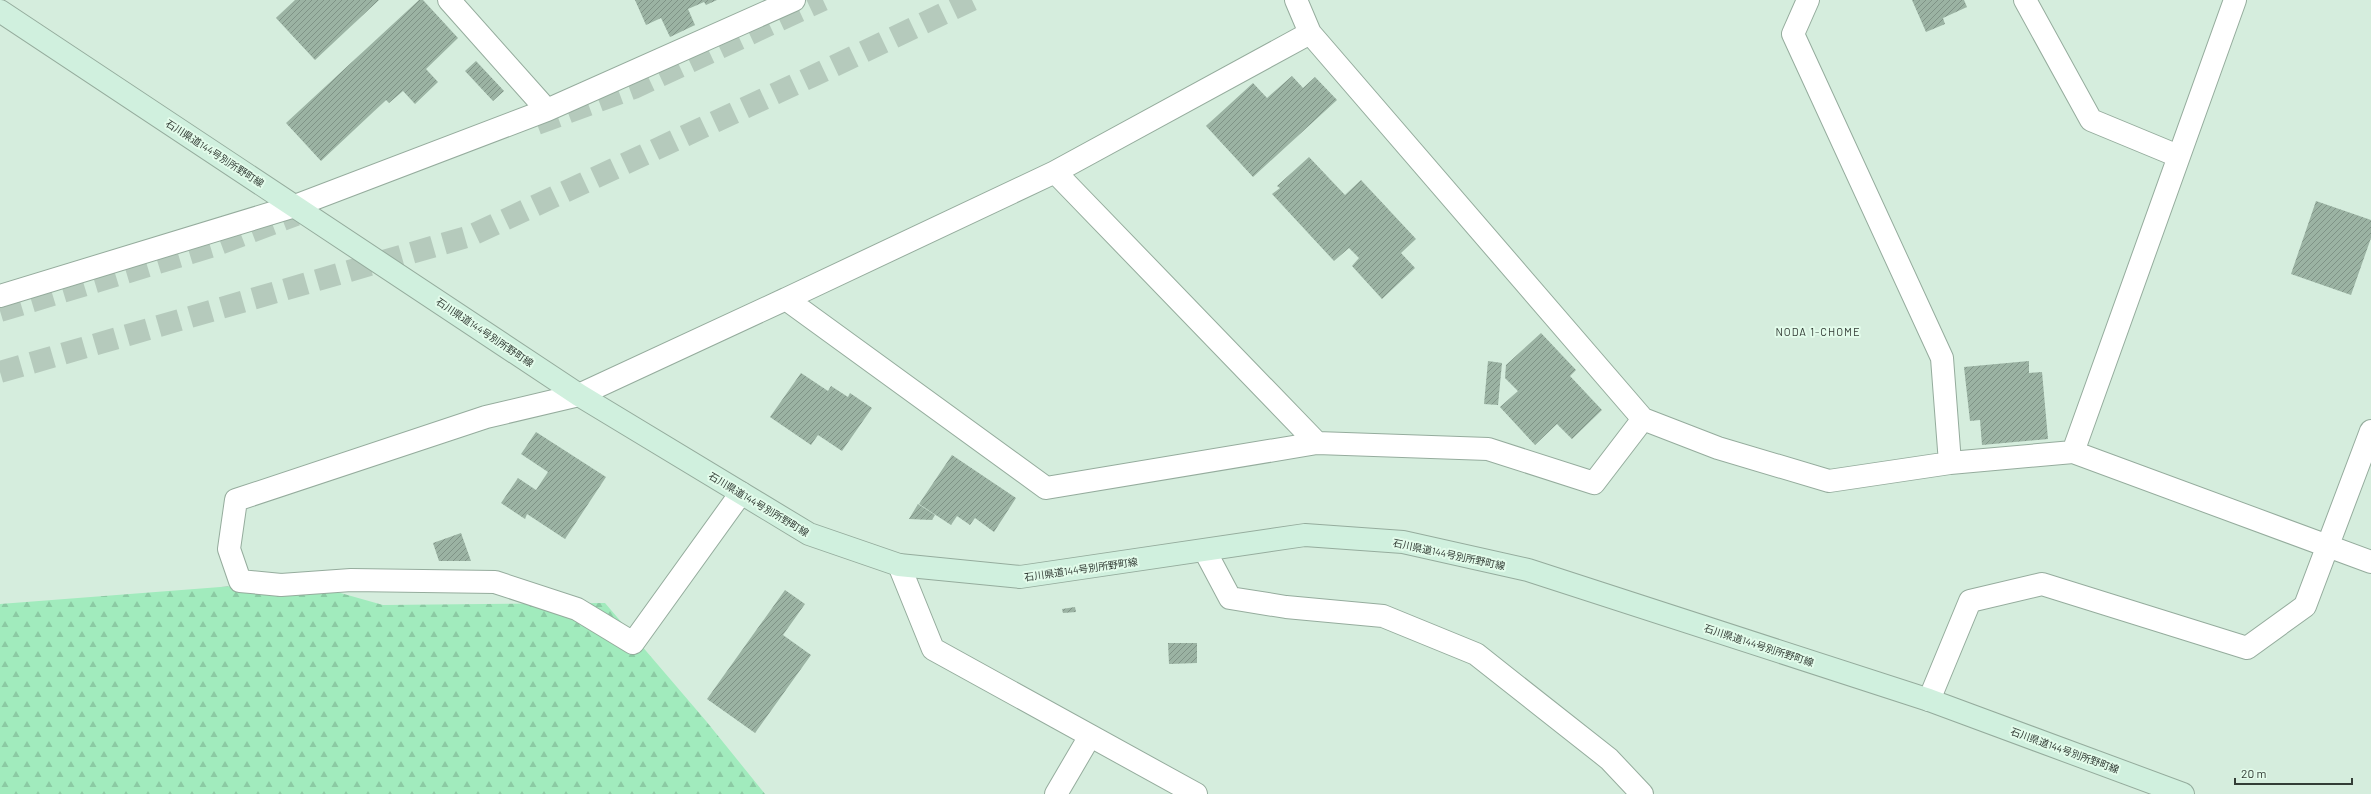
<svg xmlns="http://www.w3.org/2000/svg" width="2371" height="794" viewBox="0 0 2371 794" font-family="Barlow,'Noto Sans JP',sans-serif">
<defs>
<pattern id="forest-firs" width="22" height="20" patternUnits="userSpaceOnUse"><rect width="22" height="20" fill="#a1ebbd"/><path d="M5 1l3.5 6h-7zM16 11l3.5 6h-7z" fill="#8bcaa3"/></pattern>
<pattern id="building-hatch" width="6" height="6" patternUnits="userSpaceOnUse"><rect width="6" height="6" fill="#9bb3a3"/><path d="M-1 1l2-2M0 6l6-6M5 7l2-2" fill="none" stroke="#7f9386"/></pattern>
</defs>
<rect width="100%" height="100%" fill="#d5eddd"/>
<!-- forest -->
<path fill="url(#forest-firs)" d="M298,581L383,605L605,603L706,721L765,794H0V604Z"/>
<!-- building -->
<path fill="url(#building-hatch)" d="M295,0H379L315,60L276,18Z
M419,0H423L458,38L426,69L438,82L415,104L403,91L389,103L386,100L321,161L286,123Z
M635,0H717L706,5L704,2L688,9L695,25L670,37L661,18L646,25Z
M1912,0H1964L1967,7L1943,18L1945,24L1926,32Z
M476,61L504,91L493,101L465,71Z
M1292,76L1303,88L1315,77L1337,100L1253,177L1206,126L1253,83L1267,98Z
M1309,157L1345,195L1361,180L1416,239L1401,253L1415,268L1382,299L1352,266L1359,258L1349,248L1334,261L1272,194L1280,188L1277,186Z
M2316,201L2371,220V238L2351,295L2291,274Z
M1541,333L1576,370L1570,376L1602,410L1572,439L1557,424L1535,445L1500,407L1518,391L1505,378L1506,365Z
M1488,361L1502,363L1498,405L1484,404Z
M2029,361V373L2042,372L2048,439L1982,445L1980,420L1970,421L1964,367Z
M801,373L828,391L831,386L848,397L850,393L872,408L842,451L818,435L811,445L770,417Z
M536,432L606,477L565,539L527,514L525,519L501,503L518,478L536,490L548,472L521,454Z
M952,455L1016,498L994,532L975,518L970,525L957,516L951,525L919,504Z
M918,504L935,515L932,520L909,519Z
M461,533L471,561H439L433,543Z
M785,590L805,604L783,635L811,655L755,733L707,699Z
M1075,607L1076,612L1063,613L1062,609Z
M1168,643H1197V663L1169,664Z"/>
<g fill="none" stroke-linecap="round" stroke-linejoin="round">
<!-- primary-tunnel -->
<path stroke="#b5cabc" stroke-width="22" stroke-dasharray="22 11" stroke-linecap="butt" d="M537,124L634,88L823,0
M0,311L214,246L296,215
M0,372L470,236L813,76L972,0"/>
<!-- street casing -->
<g stroke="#95ac9d" stroke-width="24">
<path id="street" d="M449,0L547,110L794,0
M1296,0L1310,33
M1808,0L1793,34L1942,358L1950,463
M2025,0L2091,120L2178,156
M1055,172L1310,33L1643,419
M0,296L295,206L547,110
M786,299L1055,172L1317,443
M2073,452L2235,0
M741,493L633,643L577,609L495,582L351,580L281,585L240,581L229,549L236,500L486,417L579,395L786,299L1046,488L1317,443L1488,449L1594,483L1643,419L1718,448L1829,481L1950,463L2073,452L2371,562
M1205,551L1230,598L1286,607L1383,616L1476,654L1609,759L1642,794
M899,565L933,649L1196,794
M1929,700L1970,601L2042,584L2247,648L2305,606L2371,431
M1056,794L1090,736"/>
</g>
<!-- secondary casing -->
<g stroke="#95ac9d" stroke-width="24">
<path id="secondary" d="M0,11L579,395L809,534L899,565L1020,577L1305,535L1403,542L1528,570L1929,700L2183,794"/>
</g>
<!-- street -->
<use href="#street" stroke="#fff" stroke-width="22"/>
<!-- secondary -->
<use href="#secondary" stroke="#d0f0de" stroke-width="22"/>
</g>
<g text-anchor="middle" stroke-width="4" stroke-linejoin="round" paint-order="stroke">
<!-- street labels -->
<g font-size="10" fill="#333d36" stroke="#e2fbea">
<text transform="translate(215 153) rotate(33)" y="4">石川県道144号別所野町線</text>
<text transform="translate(485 332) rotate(34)" y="4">石川県道144号別所野町線</text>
<text transform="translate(759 504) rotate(31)" y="4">石川県道144号別所野町線</text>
<text transform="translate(1449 554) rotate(12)" y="4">石川県道144号別所野町線</text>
<text transform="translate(1081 569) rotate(-8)" y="4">石川県道144号別所野町線</text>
<text transform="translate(1759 645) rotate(18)" y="4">石川県道144号別所野町線</text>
<text transform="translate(2065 750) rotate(20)" y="4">石川県道144号別所野町線</text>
</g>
<!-- neighbourhood labels -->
<g font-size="11" letter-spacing="1" fill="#333d36" stroke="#e2fbea">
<text x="1818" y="336">NODA 1-CHOME</text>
</g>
</g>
<!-- scale -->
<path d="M2235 778v6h117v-6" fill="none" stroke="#333d36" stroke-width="2"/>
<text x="2241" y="778" font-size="12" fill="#333d36" stroke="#e2fbea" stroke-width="3" paint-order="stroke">20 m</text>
</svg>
